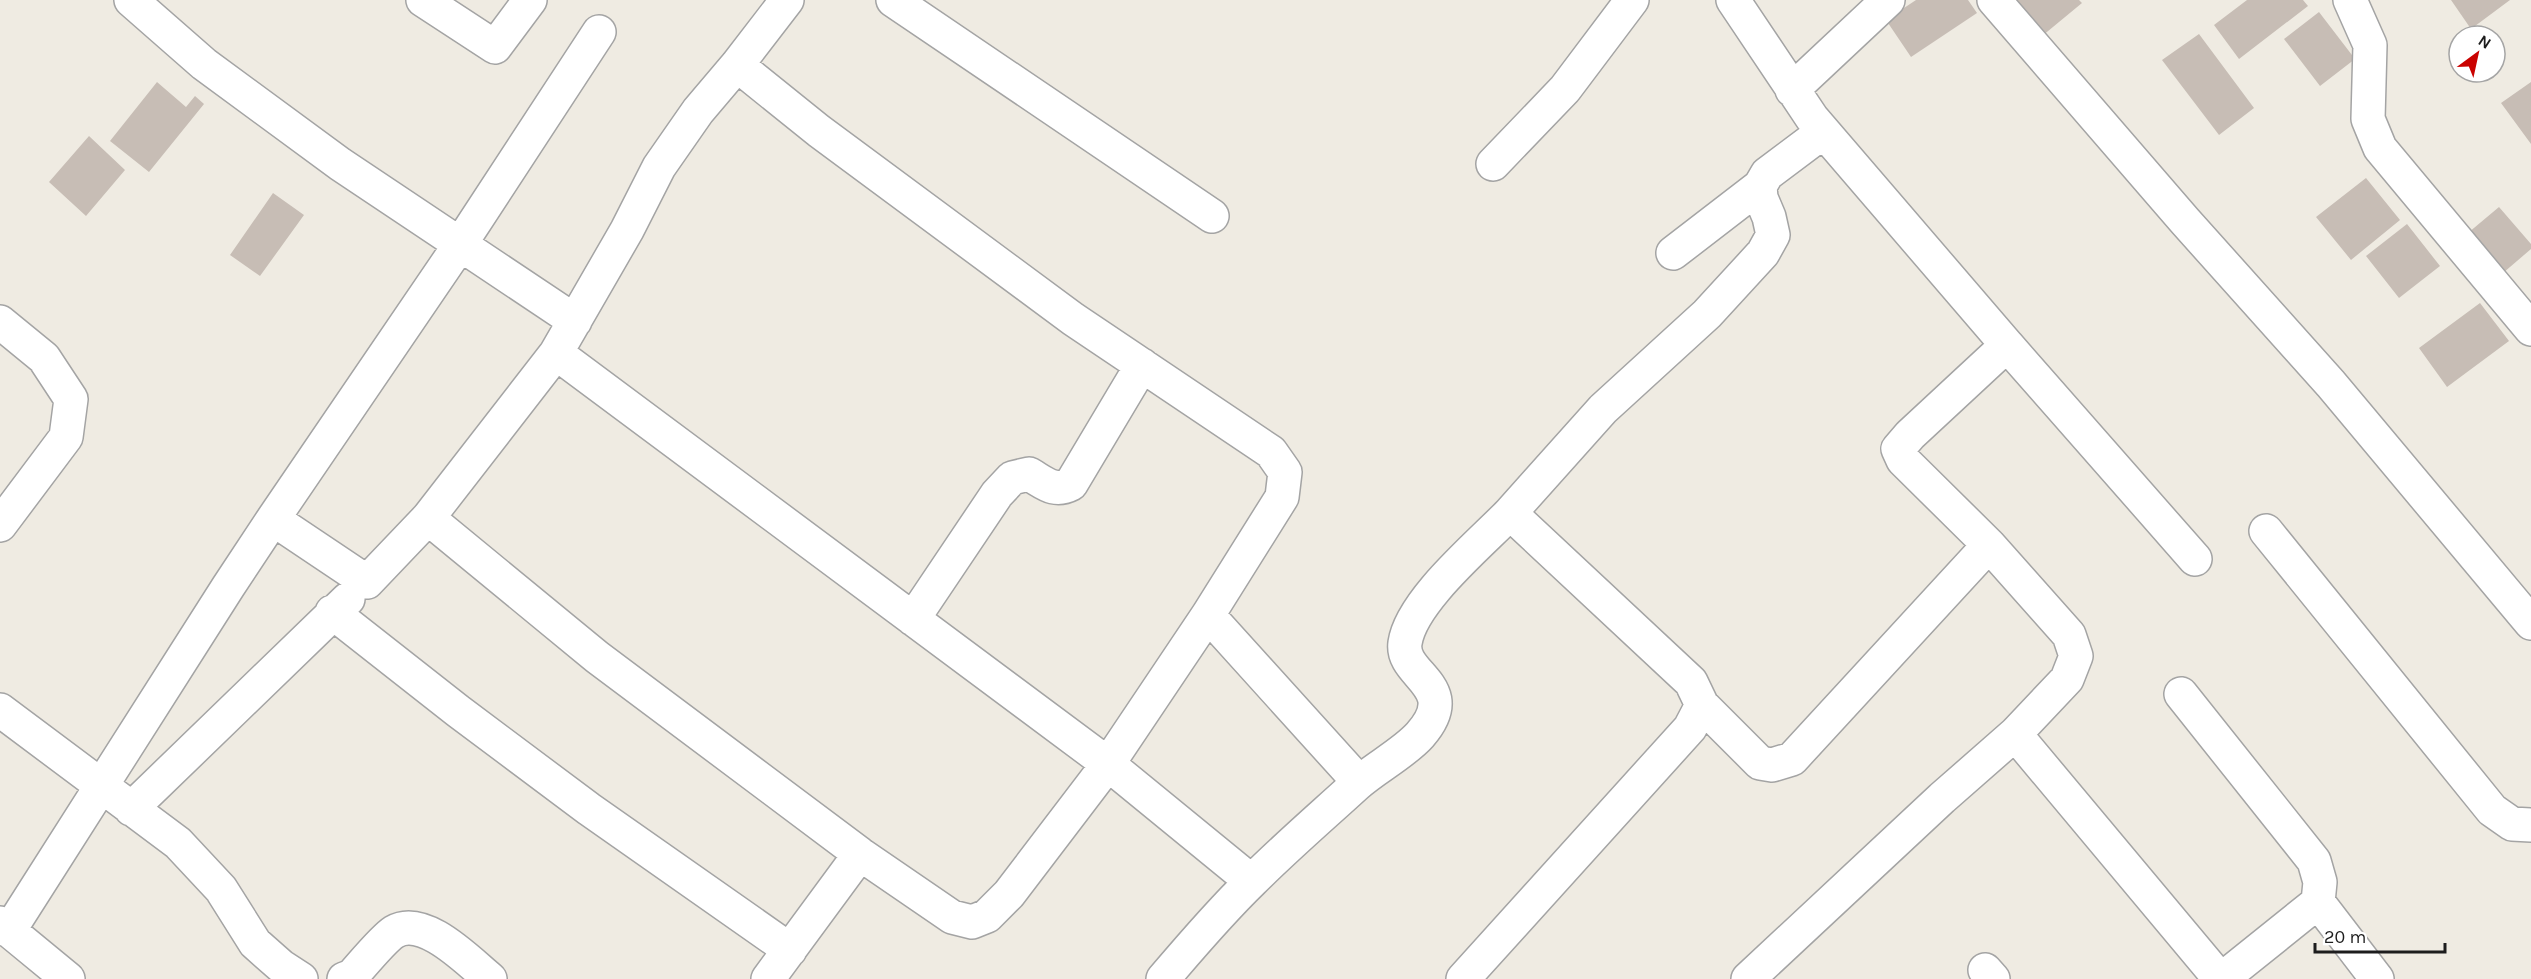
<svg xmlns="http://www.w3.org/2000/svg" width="2531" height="979" viewBox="0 0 2531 979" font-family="Karla,sans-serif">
<rect width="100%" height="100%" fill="#efebe2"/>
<!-- building -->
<path fill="#c7bdb5" d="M1916,0H1968L1977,13L1911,57L1886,20Z
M2004,0H2079L2082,3L2036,41Z
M2247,0H2303L2308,6L2239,59L2214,25Z
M2451,0H2510L2471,29Z
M2319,12L2355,59L2320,86L2284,39Z
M2199,34L2254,108L2219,135L2162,60Z
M157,82L186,107L195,96L204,104L149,172L110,141Z
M2531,82V144L2501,103Z
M89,136L125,170L86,216L49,182Z
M2366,178L2400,220L2351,260L2316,217Z
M273,193L304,215L260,276L230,255Z
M2499,207L2531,244V249L2496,279L2462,238Z
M2407,224L2440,266L2399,298L2366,256Z
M2480,303L2509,341L2447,387L2419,348Z"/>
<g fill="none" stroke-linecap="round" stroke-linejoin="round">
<!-- minor casing -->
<g stroke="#a4a4a4" stroke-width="36">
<path id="minor" d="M131,0L204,64L340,164L575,321
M423,0L495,47L530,0
M893,0L1212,216
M1733,0L1812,118L2007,345L1910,435L1898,449L1903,460L1989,545L2069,635L2076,656L2067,679L2015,734L1942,798L1748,979
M1994,0L2185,221L2331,384L2531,623
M2350,0L2370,45L2368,119L2380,148L2531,329
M1792,90L1888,0
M1493,164L1565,89L1632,0
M1673,253L1760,186
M0,322L44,358L71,399L66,437L0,525
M2007,345L2195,559
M556,353L1108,764L1208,615L1282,497L1285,472L1271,452L1073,319L819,131L737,65
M1510,513L1603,409L1707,314L1763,253L1773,235L1769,217L1761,198L1760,186L1767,174L1823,132
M428,518L597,657L860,854L952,917L972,922L987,916L1009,894L1108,764L1251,881
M273,519L461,243L599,32
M2266,531L2492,810L2512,824L2531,825
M332,612L458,711L589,809L790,950
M1208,615L1359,782
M913,619L997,494L1012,478L1029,474C1045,483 1054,493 1071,484L1142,365
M2181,694L2314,861L2320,882L2318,902L2222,979
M1702,705L1760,763L1772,765L1792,759L1989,545
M0,710L178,843L221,889L255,943L281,966L301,979
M2015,734L2220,979
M131,809L348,599
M2318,902L2377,979
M0,923L68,979
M9,931L228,587L273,519L367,582L428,518L556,353L627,230L659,167L698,111L737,65L787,0
M1985,970L1993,979
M344,979L352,976C362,965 383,939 394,932C424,914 469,962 490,979
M768,979L860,854
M1163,979C1191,946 1221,911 1252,881C1285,848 1321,817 1356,785C1375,768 1404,753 1420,735C1463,686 1400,676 1405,643C1411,601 1480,544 1510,513L1691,682L1702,705L1690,728L1463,979"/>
</g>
<!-- minor -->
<use href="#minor" stroke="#fff" stroke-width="33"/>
</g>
<!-- north arrow -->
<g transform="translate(2477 54) rotate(33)"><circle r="28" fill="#ffffff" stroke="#a5a5a5" stroke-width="1.5"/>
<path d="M0-4.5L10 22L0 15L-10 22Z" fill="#ca0200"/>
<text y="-9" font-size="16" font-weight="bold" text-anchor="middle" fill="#1d1d1d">N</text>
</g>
<!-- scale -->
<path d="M2315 943v9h130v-9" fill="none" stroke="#1d1d1d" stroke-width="3"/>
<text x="2324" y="943" font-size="18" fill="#1d1d1d" stroke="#ffffff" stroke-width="4.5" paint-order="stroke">20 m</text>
</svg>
